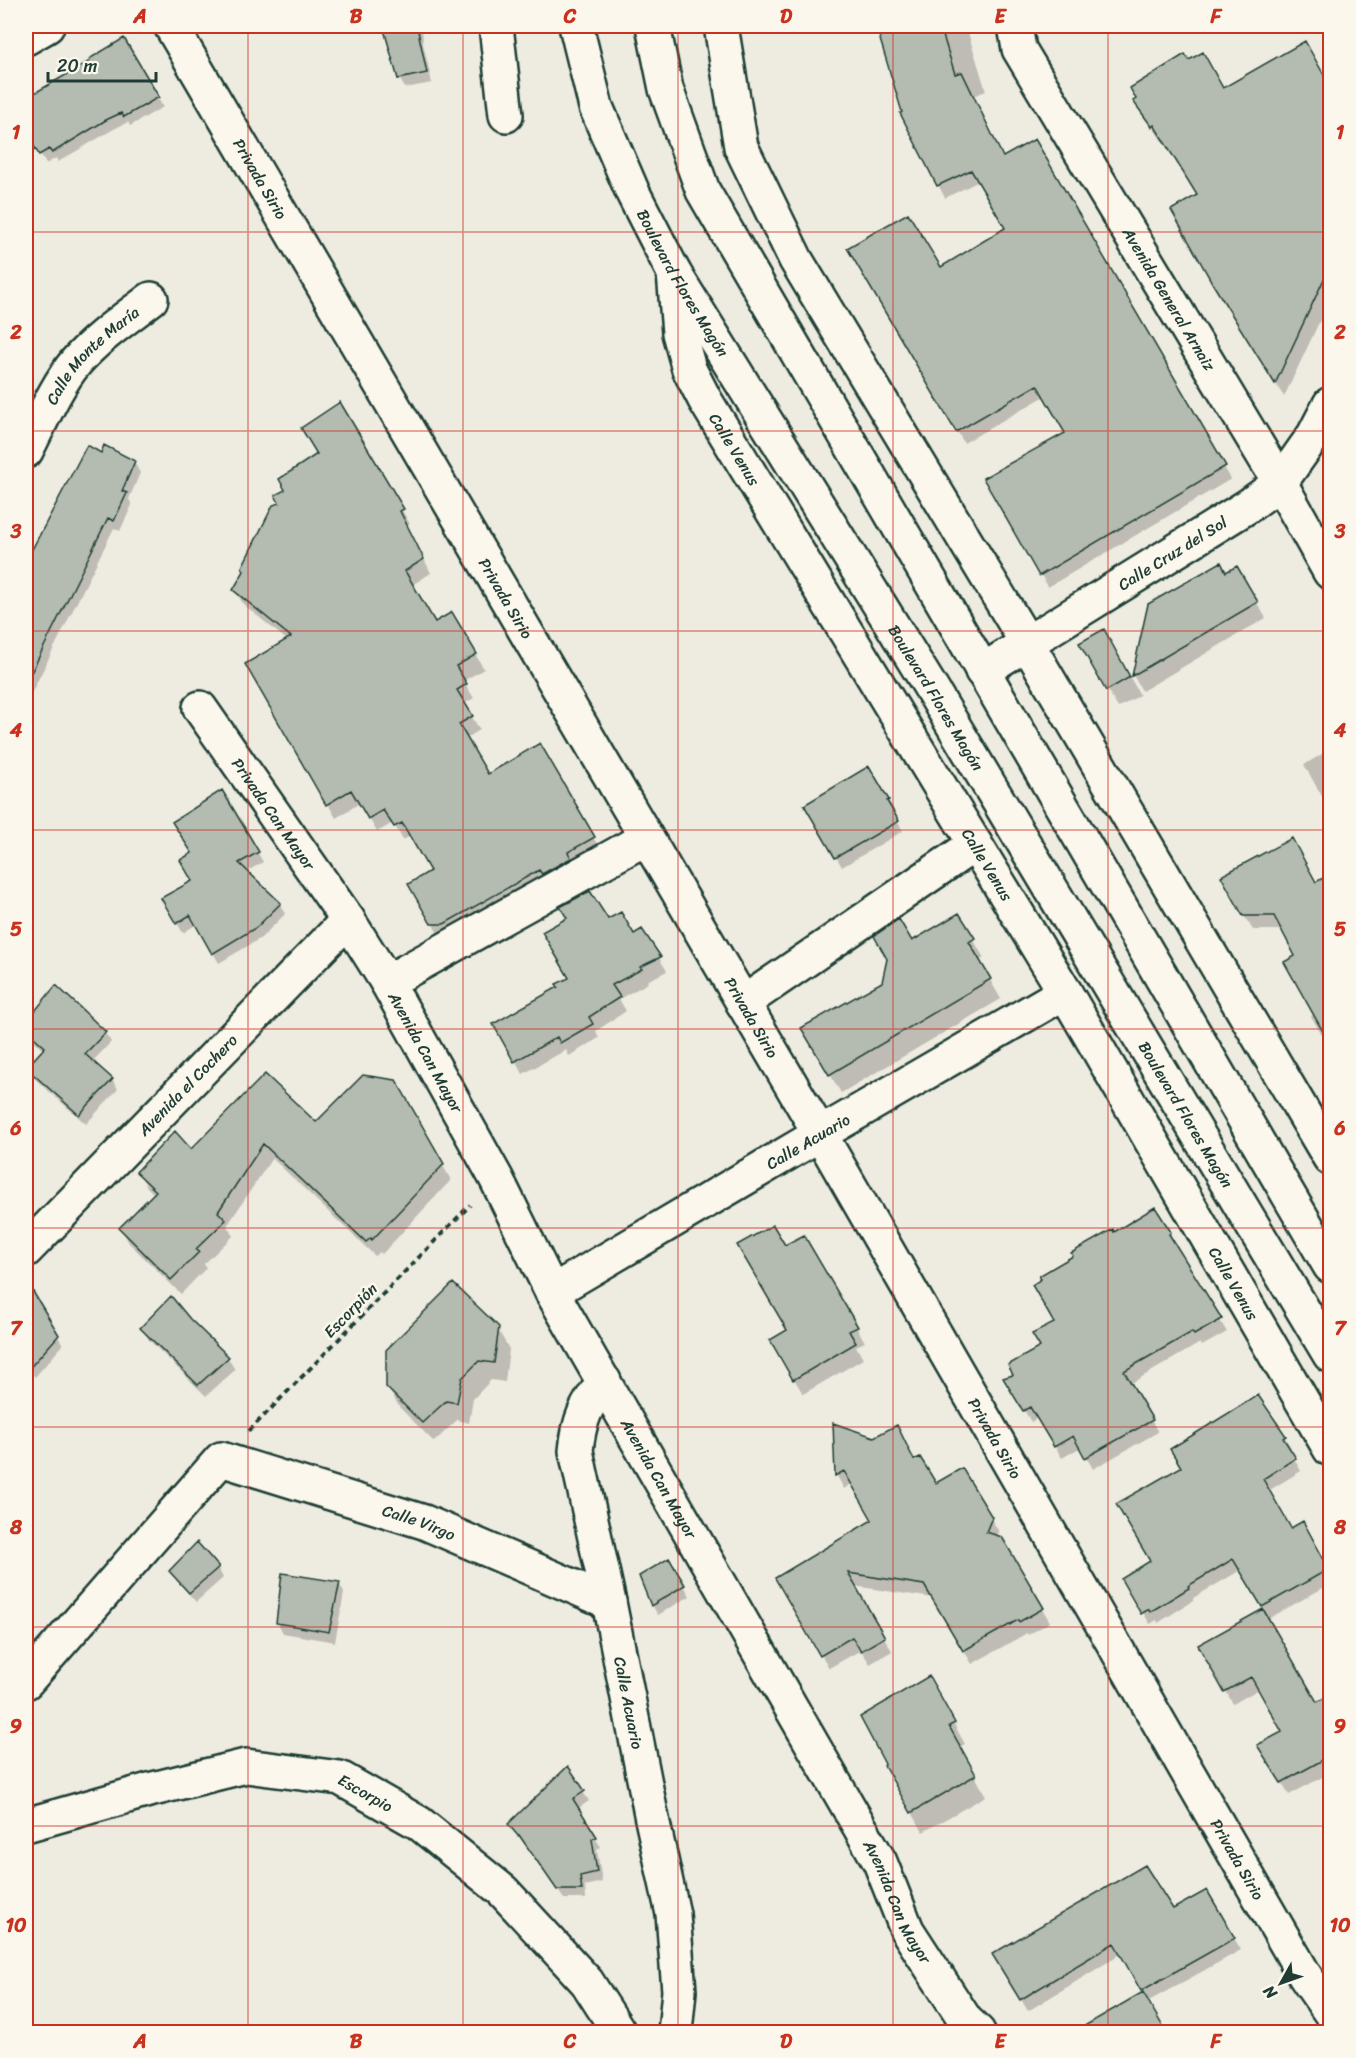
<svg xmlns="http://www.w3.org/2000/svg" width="1356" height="2058" viewBox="0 0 1356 2058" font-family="Sriracha,sans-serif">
<rect width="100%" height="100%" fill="#eeece1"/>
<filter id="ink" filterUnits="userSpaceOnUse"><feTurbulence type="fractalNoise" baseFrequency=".0167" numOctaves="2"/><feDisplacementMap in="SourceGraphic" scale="12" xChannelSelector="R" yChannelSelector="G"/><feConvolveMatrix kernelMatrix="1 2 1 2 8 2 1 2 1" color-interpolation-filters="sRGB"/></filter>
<g filter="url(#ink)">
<!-- shadow -->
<path fill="#0003" d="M386,26H422L423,43L432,83L405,88L399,78Z
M878,26H966L986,91L973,96L1004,159L1034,141L1231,479L1048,587L985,478L1067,433L1045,396L964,443L849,248L940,269L1007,229L979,181L945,198L902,114L904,113Z
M123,40L163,107L130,126L128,122L112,130L58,162L56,158L46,164L38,150L26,158V100L92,62Z
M1305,43L1330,88V299L1284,397L1225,301L1199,196L1164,139L1162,141L1135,101L1188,62L1223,90Z
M340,404L410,524L407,525L431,573L412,585L435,624L451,614L484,669L463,681L474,698L464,704L480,730L465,739L487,776L540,745L601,851L440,937L410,884L432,871L411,836L403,840L393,823L377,832L360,803L336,818L247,664L288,641L243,604L235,590L287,490L319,455Z
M87,447L102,455L134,462L140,473L129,499L132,505L120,531L114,528L26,704V566Z
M1236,568L1266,618L1142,691L1133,675L1149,605L1226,574Z
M1104,631L1140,695L1118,708L1081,644Z
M1330,749V810L1304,765Z
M869,768L894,810L892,811L903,831L842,867L806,805Z
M222,792L263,862L246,872L280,904L285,914L261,938L219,963L197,924L183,933L163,899L194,882L193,854Z
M1330,876V1049L1311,1016L1315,1014L1297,957L1283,930H1253L1244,916Z
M642,931L667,971L647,981L648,983L619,999L626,1011L596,1031L599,1038L569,1056L566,1050L523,1074L495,1025L560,987L571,978Z
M973,939L984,958L979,961L1001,999L841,1093L803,1028L883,982L912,943Z
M57,988L105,1033L111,1042L92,1062L112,1080L118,1089L86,1124L34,1078L28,1068L44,1050L29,1037L26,1031V1024Z
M395,1081L451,1180L382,1254L380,1252L375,1256L272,1158L227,1226L233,1236L204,1264L206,1268L181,1294L129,1243L121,1228L154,1194L147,1187L138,1172L191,1151L316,1124Z
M1170,1233L1176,1245L1174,1246L1227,1332L1202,1346L1200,1343L1130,1384L1158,1432L1093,1469L1081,1447L1062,1458L1038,1418L1031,1422L1005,1379L1015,1376L1042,1348L1113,1234Z
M804,1237L865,1342L856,1346L863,1359L803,1394L772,1341L789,1331L784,1247Z
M42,1309L63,1345L35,1377L26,1367V1321Z
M189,1320L228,1358L235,1370L206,1396L149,1340L142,1328Z
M497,1328L509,1349L505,1382L491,1380L473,1399L469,1423L457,1420L434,1442L400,1408L387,1387Z
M835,1425L915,1462L935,1485L962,1470L999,1532L997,1537L1001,1538L1050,1622L1028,1635L1027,1633L972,1664L933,1598L854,1586L892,1651L870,1664L861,1650L829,1668L777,1578L874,1521L853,1483L844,1489L837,1476Z
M1285,1437L1291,1448L1289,1450L1301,1471L1268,1491L1290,1530L1302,1523L1330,1574V1584L1268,1619L1316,1704L1330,1696V1773L1289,1795L1266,1758L1284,1732L1259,1689L1233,1704L1200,1646L1265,1610L1241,1570L1193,1598L1194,1600L1158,1623L1157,1620L1150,1624L1123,1579L1152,1562L1118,1505Z
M26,1446L33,1460L26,1467Z
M669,1560L690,1596L658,1615L652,1605Z
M218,1568L223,1578L196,1602L177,1581L171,1571Z
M339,1583L344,1593L335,1642L283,1633L278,1623Z
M928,1678L965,1744L959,1747L986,1796L923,1832L886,1766Z
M583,1792L589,1801L577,1809L601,1847L597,1850L602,1882L585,1886L586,1899H564L510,1824Z
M1207,1892L1241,1950L1147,2002L1164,2032H1077L1144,1993L1121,1954L1028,2011L994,1955L1172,1911Z"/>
<!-- building -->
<path fill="#b4bbb0" stroke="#1f3d34" stroke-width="1.5" d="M383,26H417L427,73L398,79Z
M876,26H940L955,74L962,72L1003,157L1035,139L1226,466L1039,576L983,478L1065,433L1037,385L956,432L847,248L908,213L941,267L1005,228L971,170L937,186L900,113L902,112Z
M124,38L159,97L124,117L121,113L106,120L52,153L49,149L39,155L26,132V98L90,61L89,59Z
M1305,41L1330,86V266L1275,384L1214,286L1171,210L1197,195L1154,125L1152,127L1133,101L1136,99L1130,88L1185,54L1189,60L1203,52L1223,88Z
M340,402L404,509L400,511L424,559L405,571L435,622L452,612L477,654L456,666L467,684L457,690L473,716L459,724L488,774L540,743L595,837L568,852L571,858L542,874L539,870L444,924H431L408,884L430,871L402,823L394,827L383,810L368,819L351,790L326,805L245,664L291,637L233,590L244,571L242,567L273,505L279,503L275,495L285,490L279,479L317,454L301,428Z
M87,445L101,453L104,445L135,461L122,491L127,493L114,521L108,518L26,683V561Z
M1221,562L1226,572L1237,566L1258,602L1132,676L1148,604Z
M1104,629L1130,677L1106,691L1079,643Z
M869,766L889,800L887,801L899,821L835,858L804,805Z
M222,790L259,852L239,863L281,903L257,927L212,954L190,915L176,924L161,898L192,881L180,860L192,853L172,822Z
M1292,838L1316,882L1330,874V1044L1284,962L1295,956L1274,916H1243L1221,876Z
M590,891L608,919L621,912L634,934L642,929L661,957L640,967L642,969L612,985L620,997L589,1017L593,1024L560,1043L557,1037L514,1062L493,1024L558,987L556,984L569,978L542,932L567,918L560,907Z
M959,913L975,938L969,942L991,979L829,1075L801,1028L882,982L887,959L874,936L899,919L912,941Z
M56,985L106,1032L85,1054L113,1079L79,1115L26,1068L45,1047L26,1030V1022Z
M265,1074L316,1122L363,1075L396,1080L444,1164L372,1240L371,1238L366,1242L263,1144L218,1212L226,1220L196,1249L199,1252L171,1280L119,1228L156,1191L136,1172L175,1131L191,1149Z
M1155,1207L1171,1232L1169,1234L1222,1319L1194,1335L1192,1332L1124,1371L1153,1420L1085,1458L1073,1436L1054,1447L1030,1407L1023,1411L1003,1378L1013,1375L1008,1365L1040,1347L1032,1334L1054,1323L1032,1285L1041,1279L1039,1276L1073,1256L1071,1253L1113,1229L1114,1232Z
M773,1225L785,1245L804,1235L858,1327L849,1331L856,1343L793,1380L770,1340L787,1330L737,1245Z
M26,1280L59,1335L26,1372Z
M453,1283L499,1327L494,1363L479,1361L462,1378L457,1403L446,1401L422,1423L386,1387V1350Z
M171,1296L190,1319L229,1357L198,1385L140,1328Z
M1258,1395L1286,1436L1283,1438L1296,1458L1263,1479L1291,1528L1303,1521L1329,1569L1262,1607L1233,1559L1188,1586L1189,1588L1150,1612L1149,1609L1141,1614L1121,1579L1150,1561L1116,1504L1181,1467L1170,1449Z
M833,1423L874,1437L897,1425L914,1460L920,1457L936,1483L962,1468L992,1517L986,1532L1002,1537L1044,1608L1019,1622L1018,1620L963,1651L924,1585L848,1573L885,1637L861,1651L852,1637L820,1656L775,1578L872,1520L844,1471L835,1476Z
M197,1542L219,1567L189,1593L169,1571Z
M669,1558L685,1585L651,1606L639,1576Z
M282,1573L340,1582L329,1632L276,1623Z
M1263,1609L1317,1702L1330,1695V1756L1281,1783L1257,1745L1282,1732L1251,1677L1224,1692L1198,1645Z
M929,1676L955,1723L949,1726L976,1775L911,1813L884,1765L885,1764L860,1717Z
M568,1766L585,1791L573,1799L597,1837L592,1839L597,1872L580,1876L582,1890H557L519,1835L518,1836L508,1824Z
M1145,1865L1173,1909L1207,1890L1235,1938L1141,1991L1114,1943L1020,2000L992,1954Z
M1143,1992L1166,2032H1074Z"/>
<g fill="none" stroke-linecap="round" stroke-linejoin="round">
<!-- street casing -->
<g stroke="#1f3d34" stroke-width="38">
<g id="street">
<path id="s1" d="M171,26L820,1134L1305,1976L1330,2012"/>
<path d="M496,26L506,115"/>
<path d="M721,26L741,147L796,260L1027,643L1330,1158"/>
<path id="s2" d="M1015,26L1019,49L1280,483L1330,572"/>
<path d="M26,38L47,26"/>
<path id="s3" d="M674,273L679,333L689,369L705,400L1065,992L1330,1449"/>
<path id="s4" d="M26,451C40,424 57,384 76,362C98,337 125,319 151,299"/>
<path id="s5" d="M982,671L1248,506L1280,483L1314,435L1330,404"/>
<path id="s6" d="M200,708L348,920L387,982L496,1178L552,1292L880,1862L907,1930L966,2021L978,2032"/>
<path d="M387,982L646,838"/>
<path d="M743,1003L975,844"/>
<path id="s7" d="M26,1250L348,920"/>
<path id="s8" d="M552,1292L820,1134L1065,992"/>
<path id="s9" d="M604,1381C586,1407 579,1418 576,1451L609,1602L652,1819L673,1914L679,1991L675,2032"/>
<path id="s10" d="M26,1682L221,1459L424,1522L609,1602"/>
<path id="s11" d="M26,1825L149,1790L246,1766L340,1778L419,1823L503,1891L587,1982L619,2032"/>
</g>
</g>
<!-- primary casing -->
<g stroke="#1f3d34" stroke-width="38">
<g id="primary">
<path id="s12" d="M576,26L596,107L633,193L674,273L928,683L1330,1355"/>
<path d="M653,26L666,89L703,191L1330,1266"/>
</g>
</g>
<!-- path -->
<path stroke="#1f3d34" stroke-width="4" stroke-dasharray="6 4.5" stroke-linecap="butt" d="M249,1431L470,1205"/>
<!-- street -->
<use href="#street" stroke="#fbf7ec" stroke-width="33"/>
<!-- primary -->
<use href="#primary" stroke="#fbf7ec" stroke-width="33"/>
</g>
</g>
<!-- grid -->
<path fill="none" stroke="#c8321e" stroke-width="1.5" stroke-opacity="0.55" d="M248,26V2032M463,26V2032M678,26V2032M893,26V2032M1108,26V2032M26,232H1330M26,431H1330M26,631H1330M26,830H1330M26,1029H1330M26,1228H1330M26,1427H1330M26,1627H1330M26,1826H1330"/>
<g text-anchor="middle" stroke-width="5" stroke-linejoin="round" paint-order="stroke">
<!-- street labels -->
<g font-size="16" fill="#1f3d34" stroke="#fbf7ec">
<text dy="6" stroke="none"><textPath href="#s1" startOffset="177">Privada Sirio</textPath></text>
<text dy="6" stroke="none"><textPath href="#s12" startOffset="280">Boulevard Flores Magón</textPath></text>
<text dy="6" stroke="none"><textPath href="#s2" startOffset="315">Avenida General Arnaiz</textPath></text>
<text dy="6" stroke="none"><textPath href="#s4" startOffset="118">Calle Monte María</textPath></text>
<text dy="6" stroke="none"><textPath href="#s3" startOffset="190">Calle Venus</textPath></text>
<text dy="6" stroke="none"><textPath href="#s5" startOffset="224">Calle Cruz del Sol</textPath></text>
<text dy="6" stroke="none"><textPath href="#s1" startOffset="663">Privada Sirio</textPath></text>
<text dy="6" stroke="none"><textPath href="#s12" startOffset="766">Boulevard Flores Magón</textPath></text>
<text dy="6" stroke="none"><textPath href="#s6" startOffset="129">Privada Can Mayor</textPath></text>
<text dy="6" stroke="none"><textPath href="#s3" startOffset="676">Calle Venus</textPath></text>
<text dy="6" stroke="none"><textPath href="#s1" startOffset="1149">Privada Sirio</textPath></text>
<text dy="6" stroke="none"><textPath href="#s6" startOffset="412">Avenida Can Mayor</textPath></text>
<text dy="6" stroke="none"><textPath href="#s7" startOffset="231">Avenida el Cochero</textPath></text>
<text dy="6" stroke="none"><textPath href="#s12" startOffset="1252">Boulevard Flores Magón</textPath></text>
<text dy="6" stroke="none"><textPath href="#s8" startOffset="297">Calle Acuario</textPath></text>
<text dy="6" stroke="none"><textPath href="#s3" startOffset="1162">Calle Venus</textPath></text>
<text transform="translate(350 1310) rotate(-46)" y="6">Escorpión</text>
<text dy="6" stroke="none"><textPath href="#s1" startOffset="1635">Privada Sirio</textPath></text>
<text dy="6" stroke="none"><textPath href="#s6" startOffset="898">Avenida Can Mayor</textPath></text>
<text dy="6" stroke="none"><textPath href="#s10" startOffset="504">Calle Virgo</textPath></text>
<text dy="6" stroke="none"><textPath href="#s9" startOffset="334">Calle Acuario</textPath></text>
<text dy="6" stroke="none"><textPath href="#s11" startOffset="352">Escorpio</textPath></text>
<text dy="6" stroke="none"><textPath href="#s1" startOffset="2121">Privada Sirio</textPath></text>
<text dy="6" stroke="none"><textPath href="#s6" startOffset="1384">Avenida Can Mayor</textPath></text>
</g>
</g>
<!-- margin -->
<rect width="1356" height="2058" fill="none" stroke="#fbf7ec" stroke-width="66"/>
<!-- north arrow -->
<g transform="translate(1281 1983) rotate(230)" stroke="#fbf7ec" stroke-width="4.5" paint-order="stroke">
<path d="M0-4.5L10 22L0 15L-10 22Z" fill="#1f3d34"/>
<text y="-9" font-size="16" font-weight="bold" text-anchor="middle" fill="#1f3d34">N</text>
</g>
<!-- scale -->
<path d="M48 72v9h108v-9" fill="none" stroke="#1f3d34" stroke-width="3"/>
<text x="57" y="72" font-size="18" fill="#1f3d34" stroke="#fbf7ec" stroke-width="4.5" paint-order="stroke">20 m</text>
<rect x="33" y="33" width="1290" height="1992" fill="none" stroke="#c8321e" stroke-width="2"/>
<g font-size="20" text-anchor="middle" font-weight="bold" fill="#c8321e">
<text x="140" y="23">A</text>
<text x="356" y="23">B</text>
<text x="570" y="23">C</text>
<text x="786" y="23">D</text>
<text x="1000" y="23">E</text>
<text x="1216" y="23">F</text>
<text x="16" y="139">1</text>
<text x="1340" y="139">1</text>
<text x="16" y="339">2</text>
<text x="1340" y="339">2</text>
<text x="16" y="538">3</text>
<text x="1340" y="538">3</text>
<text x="16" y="737">4</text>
<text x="1340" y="737">4</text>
<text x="16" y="936">5</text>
<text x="1340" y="936">5</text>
<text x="16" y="1135">6</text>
<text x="1340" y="1135">6</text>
<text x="16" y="1335">7</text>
<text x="1340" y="1335">7</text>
<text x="16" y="1534">8</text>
<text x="1340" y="1534">8</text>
<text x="16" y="1733">9</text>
<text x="1340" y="1733">9</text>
<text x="16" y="1932">10</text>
<text x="1340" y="1932">10</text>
<text x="140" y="2048">A</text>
<text x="356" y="2048">B</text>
<text x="570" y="2048">C</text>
<text x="786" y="2048">D</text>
<text x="1000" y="2048">E</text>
<text x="1216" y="2048">F</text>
</g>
</svg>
